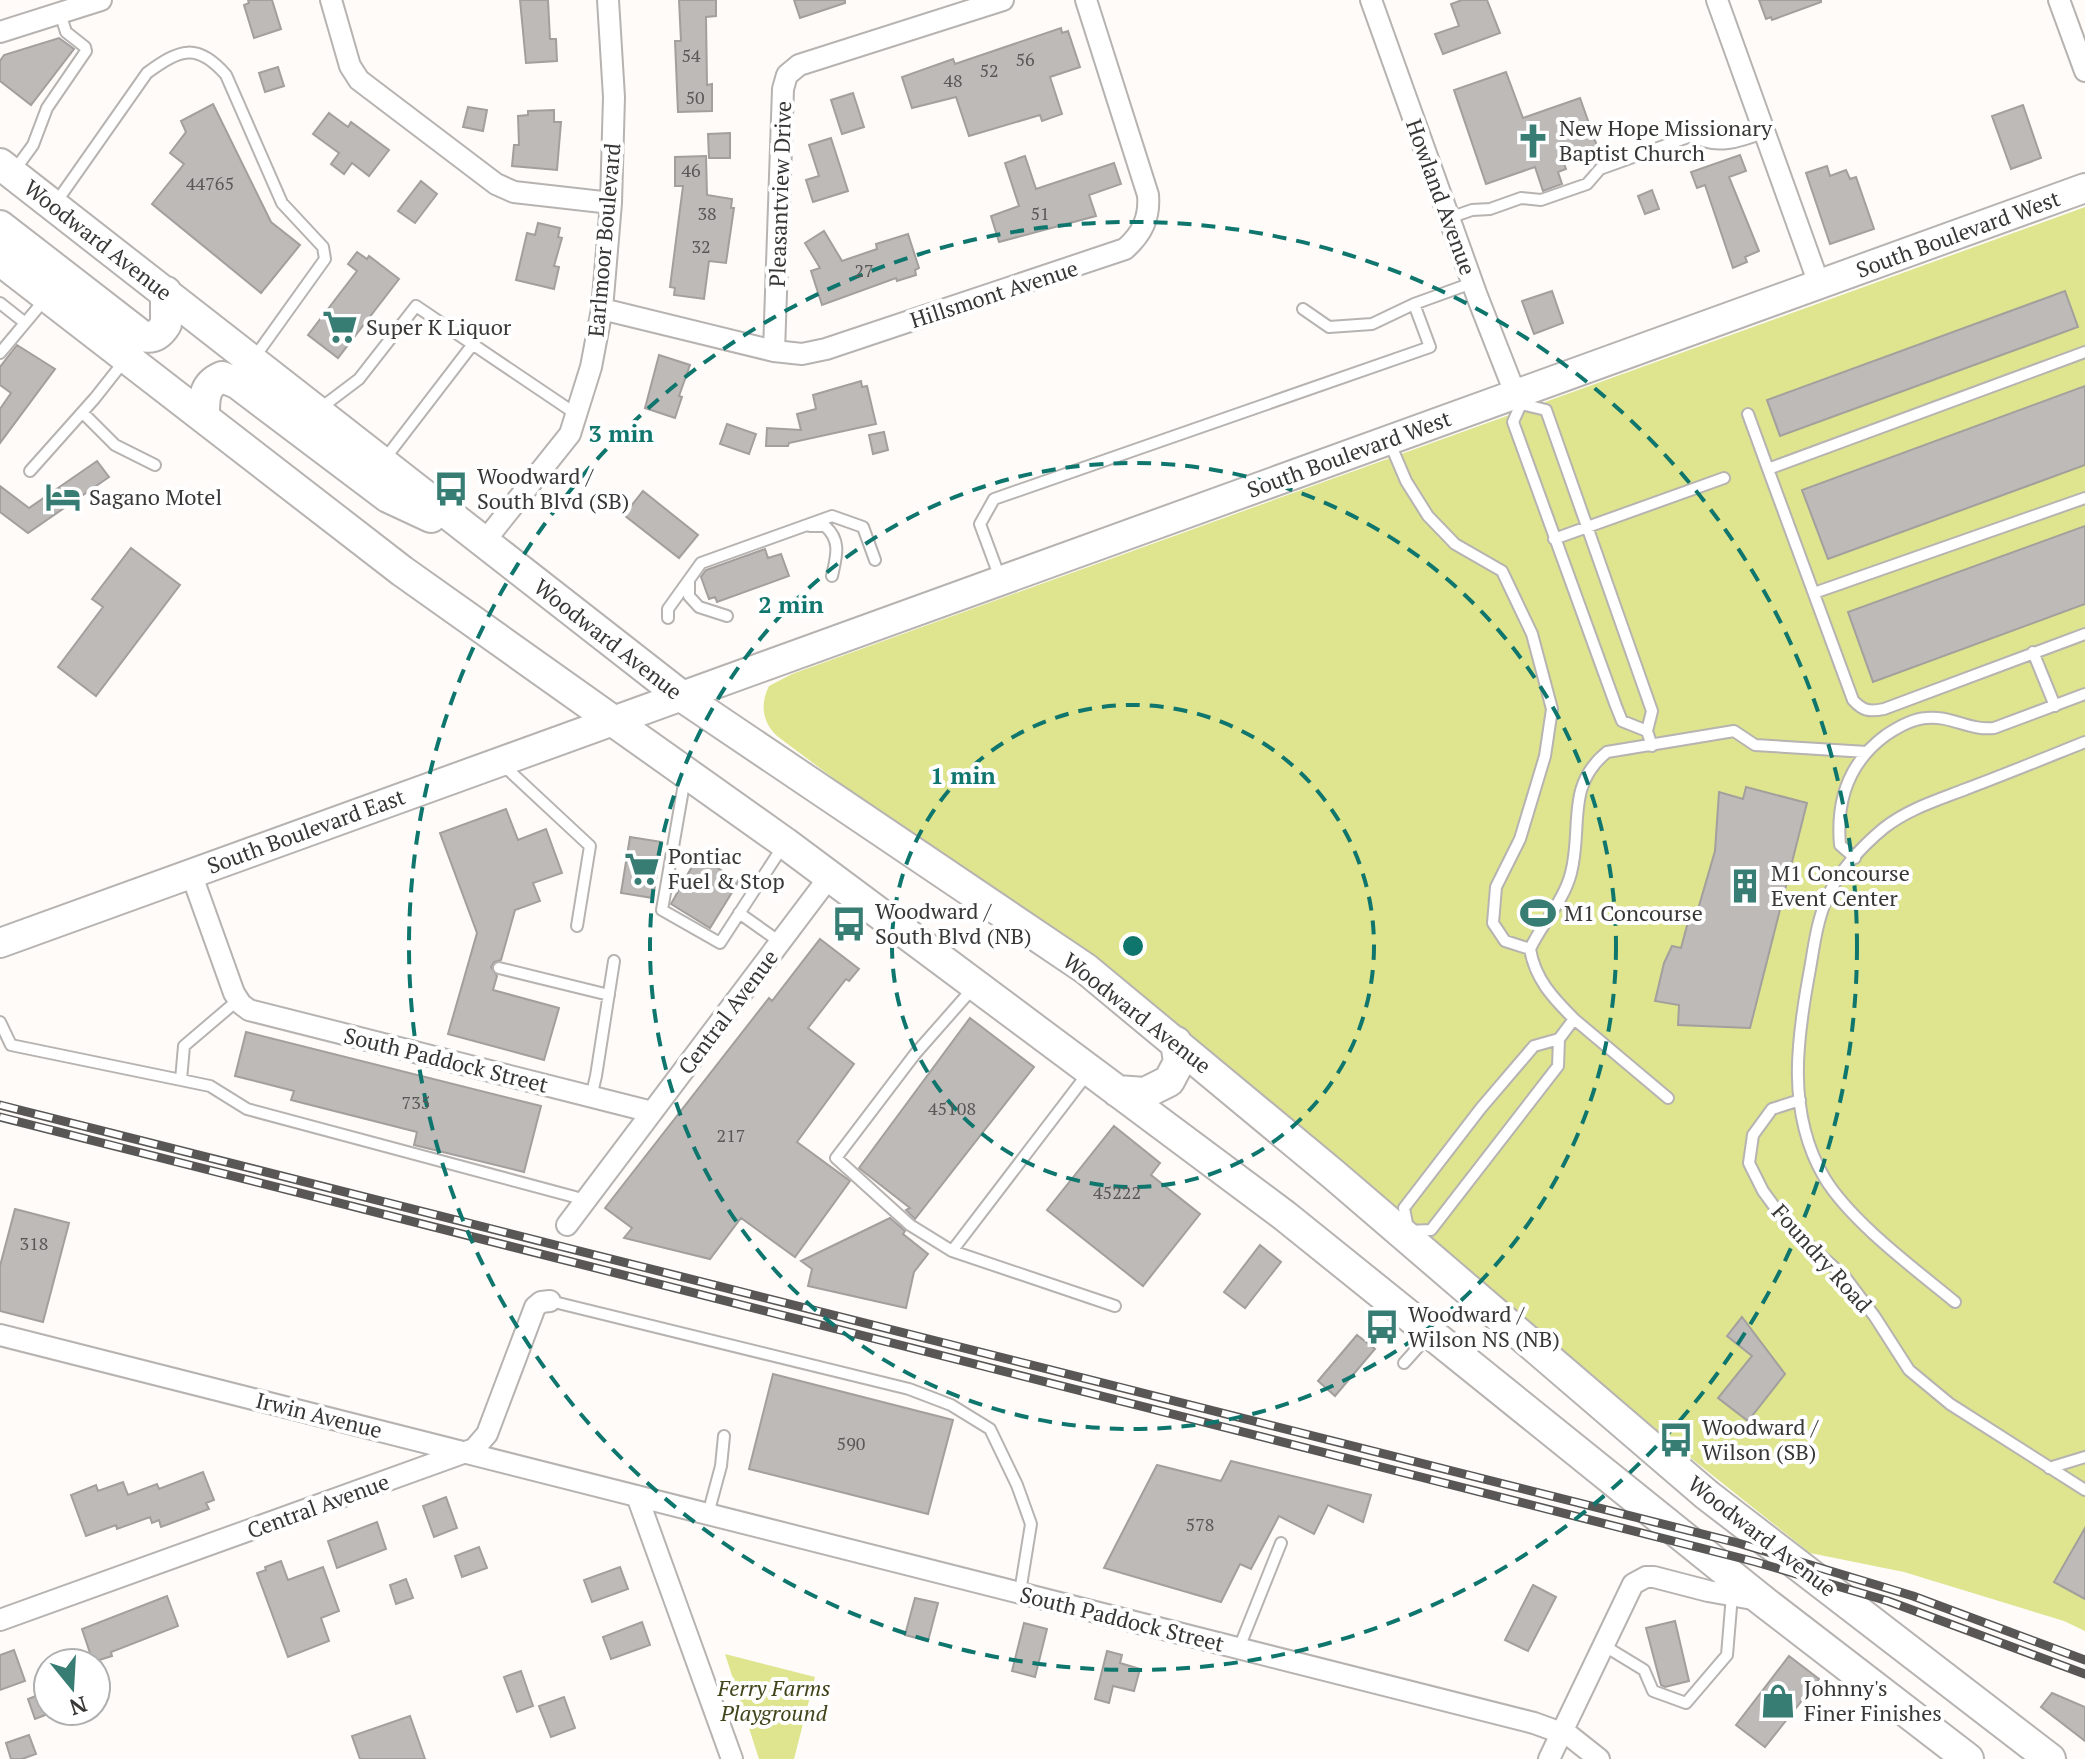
<svg xmlns="http://www.w3.org/2000/svg" width="2085" height="1759" viewBox="0 0 2085 1759" font-family="'PT Serif',serif">
<rect width="100%" height="100%" fill="#fefbf9"/>
<!-- green -->
<path fill="#dee58e" d="M2085,207V1631L2064,1621L1904,1572L1810,1553L909,835L777,736C762,722 760,704 769,686L792,674Z
M725,1654L815,1677L794,1759H759Z"/>
<!-- building -->
<path fill="#bdbab8" stroke="#a29f9d" stroke-width="2" d="M248,0H272L281,29L254,38L244,5L249,3Z
M520,0H548L550,39H556L557,61L526,63Z
M679,0H716V16L706,17L707,85L712,84V111L678,112L675,41H681Z
M794,0H845V3L800,18Z
M1462,0H1487L1500,33L1443,54L1435,34L1459,26L1451,4Z
M1759,0H1821V2L1772,20L1771,17L1766,19Z
M1061,28L1062,33L1068,31L1080,67L1050,77L1062,114L1042,121L1040,115L969,136L956,97L912,108L902,77L953,59L955,64Z
M59,38L74,49L31,105L0,81V61L4,55Z
M278,67L284,86L265,92L259,73Z
M1506,72L1523,118L1580,98L1597,146L1562,158L1566,169L1558,172L1562,184L1543,191L1535,167L1486,184L1454,90Z
M853,93L864,127L842,134L831,100Z
M213,104L271,222L300,245L261,293L152,204L184,164L170,153L186,132L181,121Z
M2023,105L2041,158L2011,169L1992,116Z
M468,107L487,110L483,131L463,127Z
M554,110V122H561L557,170L512,166L514,145H519L518,116L528,115V111Z
M329,113L348,127L351,122L389,150L369,176L352,163L344,174L331,164L339,153L313,134Z
M730,133V158H709L708,134Z
M831,138L848,191L813,202L806,180L819,176L809,145Z
M1740,155L1746,171L1729,177L1759,251L1745,257L1747,262L1733,268L1705,185L1697,188L1691,172Z
M706,156L707,195L732,199L731,208H734L726,263L709,261L704,299L674,295L675,288L670,287L683,186H675V157Z
M1025,156L1036,189L1114,163L1121,184L1089,195L1096,216L999,242L991,216L1019,206L1005,163Z
M1827,166L1830,176L1846,170L1850,179L1856,177L1874,229L1830,244L1806,173Z
M421,181L437,194L415,223L398,211Z
M1652,190L1659,209L1645,214L1638,196Z
M538,223L560,228L558,237L562,238L554,266L559,267L554,289L516,280L527,233L535,235Z
M824,231L842,261L877,249L876,244L908,234L919,268L915,270L916,275L897,281L896,278L822,305L811,271L820,268L805,243Z
M357,252L367,259L369,256L399,279L338,358L308,335L357,271L348,264Z
M1552,291L1563,323L1534,334L1522,301Z
M2065,291L2078,327L1780,436L1767,400Z
M17,345L55,369L0,443V409L11,393L0,385V367Z
M659,355L690,365L679,396L682,397L675,418L645,408Z
M861,381L862,387L867,386L876,424L789,443L788,446H766L767,428L801,430L797,414L816,409L813,395Z
M2085,386V465L1828,559L1802,490Z
M727,424L756,434L749,454L720,444Z
M884,432L888,450L873,454L869,435Z
M97,461L109,477L28,533L0,512V486L29,508Z
M643,491L698,535L679,558L624,515Z
M2085,526V604L1873,682L1848,612Z
M131,548L180,585L96,696L58,667L103,607L92,599Z
M765,549L768,558L781,554L789,576L717,602L715,597L709,599L701,577L706,570Z
M1746,787L1807,803L1750,1028L1678,1025L1679,1005L1655,1001L1664,963L1672,946L1681,948L1688,922L1694,923L1715,851L1719,792L1743,799Z
M506,809L518,840L546,829L562,873L533,883L540,901L515,910L501,960L494,962L491,967L497,976L493,990L559,1008L544,1060L448,1034L477,933L440,833Z
M630,837L662,842L653,898L621,893Z
M698,856L739,881L710,928L671,904Z
M820,939L859,969L849,981L846,979L808,1028L854,1064L797,1142L850,1181L795,1257L741,1218L710,1259L624,1238L632,1228L605,1208L769,998L772,1001Z
M970,1018L1034,1067L915,1219L906,1210L910,1208L859,1168Z
M246,1032L541,1106L524,1172L414,1145L417,1132L291,1100L294,1091L235,1076Z
M1114,1126L1160,1163L1151,1175L1200,1214L1143,1286L1047,1210Z
M15,1209L69,1223L43,1322L0,1311V1266Z
M890,1218L905,1231L903,1234L928,1254L914,1272L906,1308L808,1286L812,1269L801,1261Z
M1260,1245L1281,1262L1245,1308L1224,1292Z
M1742,1317L1785,1374L1748,1421L1718,1398L1752,1356L1727,1336Z
M1357,1335L1375,1349L1335,1396L1318,1381Z
M773,1374L953,1420L928,1514L749,1469Z
M1231,1461L1371,1495L1363,1522L1328,1505L1314,1534L1279,1516L1251,1569L1240,1564L1221,1602L1104,1568L1157,1465L1221,1481Z
M203,1472L214,1500L206,1503L209,1509L161,1527L159,1520L152,1523L150,1517L117,1529L116,1525L86,1536L71,1495L96,1485L98,1491L123,1482L128,1495L157,1484L159,1489Z
M446,1497L457,1528L434,1537L423,1506Z
M377,1522L386,1549L337,1568L328,1541Z
M2085,1528V1599L2054,1582Z
M479,1547L487,1568L462,1577L455,1556Z
M281,1561L288,1580L323,1567L339,1611L321,1618L329,1641L288,1657L257,1573L266,1570L265,1567Z
M620,1567L628,1589L592,1602L584,1580Z
M406,1579L413,1598L396,1604L390,1585Z
M1533,1585L1556,1597L1528,1651L1505,1640Z
M167,1596L178,1626L111,1652L112,1656L93,1662L82,1629Z
M915,1598L938,1603L928,1641L905,1635Z
M1675,1621L1689,1681L1665,1687L1661,1685L1646,1628Z
M642,1622L650,1645L611,1659L603,1637Z
M1024,1623L1047,1629L1035,1677L1012,1671Z
M14,1650L25,1681L0,1690V1655Z
M1107,1651L1122,1655L1120,1663L1140,1669L1134,1691L1113,1686L1109,1703L1095,1699Z
M1789,1656L1819,1679L1765,1747L1736,1725Z
M521,1671L533,1706L517,1712L504,1677Z
M48,1691V1714L35,1719L28,1699Z
M2052,1693L2085,1707V1741L2041,1707Z
M564,1697L575,1728L551,1737L539,1706Z
M410,1716L425,1759H360L352,1736Z
M29,1735L36,1754L22,1759H11L6,1743Z"/>
<g fill="none" stroke-linecap="round" stroke-linejoin="round">
<!-- lane casing -->
<g stroke="#b6b3b1" stroke-width="14">
<path id="lane" d="M14,171L33,145L47,108L86,51L85,47L66,32L60,13
M55,204L147,73C180,49 197,42 226,75L282,203L323,247L325,259L254,358
M1449,218L1472,210L1490,209L1521,198L1541,200L1587,184L1600,169L1691,136C1716,150 1740,142 1765,132
M0,303L24,322
M1303,309L1329,327L1372,324L1414,304
M2085,352L1768,469L1853,700C1863,711 1869,712 1884,709L2085,634
M0,353L46,298
M318,410L359,379L416,306L576,414
M83,413L115,445L155,465
M1748,414L1768,469
M1389,441L1406,481L1428,516L1455,544L1502,571L1532,634L1552,709L1545,756L1520,839L1496,887L1493,923L1505,941L1530,949
M384,460L473,344
M30,471L95,398L125,360
M810,526H825C842,541 836,557 832,576
M1554,539L1724,478
M1000,578L980,524L994,499L1430,347L1414,304L1472,283
M689,582V596L699,607L727,616
M1814,593L2085,498
M668,618V609L701,563L832,516L863,527L875,560
M2033,652L2055,706
M1647,731L1622,721L1616,706L1513,422L1521,404L1546,410L1652,711L1647,731L1652,746
M503,765L590,846L577,926
M685,778L662,910L720,943L783,846
M1855,858L1840,845C1836,800 1849,762 1886,735C1898,727 1912,719 1926,718C1950,715 1970,731 1994,728L2085,694
M739,913L780,942
M499,968L609,995
M238,1000L184,1046L181,1080L210,1086L247,1109L586,1200
M1574,1019C1553,998 1535,979 1530,949C1542,923 1564,901 1571,873C1583,827 1565,786 1607,752L1734,731L1755,745L1867,752
M0,1022L11,1045L181,1080
M1559,1039L1574,1019L1668,1098
M1088,1073L952,1251L1115,1306
M591,1097L596,1076L614,961
M1800,1100L1772,1109L1753,1135L1749,1163L1763,1191L1790,1228L1845,1277L1875,1317L1909,1370L1950,1404L2085,1490
M1408,1229L1404,1208L1481,1108L1534,1046L1559,1039L1558,1066L1431,1230L1408,1231
M952,1251L910,1225L836,1158L915,1054L974,987
M550,1301L909,1389L951,1405L990,1429L1017,1485L1031,1524L1020,1592
M1955,1302C1915,1269 1850,1221 1824,1177C1786,1112 1797,1038 1810,969C1814,946 1817,921 1827,898C1838,872 1862,846 1884,828C1908,809 1938,800 1966,789C2006,774 2045,758 2085,742
M1404,1363L1429,1335
M2049,1468L2085,1457
M708,1514L721,1466L724,1436
M1603,1645L1644,1670L1653,1691L1686,1703L1727,1655L1732,1595
M1239,1648L1281,1543"/>
</g>
<!-- street casing -->
<g stroke="#b6b3b1" stroke-width="24">
<path id="street" d="M331,0L350,66L359,80L496,184L514,192L611,203
M1371,0L1477,296L1515,393
M1717,0L1819,284
M2059,0L2085,71
M0,32L101,0
M602,309L774,351L802,354L826,349L1125,249C1142,234 1150,218 1148,195L1086,0
M774,351L783,89L787,75L799,65L1003,0
M484,542L570,434L591,367L602,309L611,203L614,97L608,0
M191,873L234,993L241,1004L249,1010L652,1112
M567,1225L830,876
M0,1335L1534,1723L1570,1736L1599,1759
M637,1496L732,1759
M0,1620L474,1449L487,1434L535,1307L541,1302L550,1301
M1549,1759L1633,1584L1646,1577H1654L1708,1591L1758,1600"/>
</g>
<!-- secondary casing -->
<g stroke="#b6b3b1" stroke-width="32">
<path id="secondary" d="M0,943L2085,188"/>
</g>
<!-- primary casing -->
<g stroke="#b6b3b1" stroke-width="34">
<path id="primary" d="M0,164L680,695L1086,969L1333,1174L1707,1495L2050,1759
M0,226L142,336C154,339 160,334 166,324V292
M0,260L402,571L785,843L1285,1216L1763,1601L1968,1759
M204,418C204,399 203,385 222,377L237,383L388,497L431,517
M1117,1091L1145,1093L1169,1081L1179,1062L1176,1042"/>
</g>
<!-- lane -->
<use href="#lane" stroke="#fff" stroke-width="10"/>
<!-- street -->
<use href="#street" stroke="#fff" stroke-width="20"/>
<!-- secondary -->
<use href="#secondary" stroke="#fff" stroke-width="28"/>
<!-- primary -->
<use href="#primary" stroke="#fff" stroke-width="30"/>
<!-- rail casing -->
<g stroke="#585756" stroke-width="9">
<path id="rail" d="M0,1105L1738,1543L1913,1596L2085,1660
M0,1117L1756,1562L1888,1601L2085,1674"/>
</g>
<!-- rail -->
<use href="#rail" stroke="#fff" stroke-width="6" stroke-dasharray="18" stroke-linecap="butt"/>
</g>
<!-- distance rings -->
<g fill="none" stroke="#0f766e" stroke-width="4" stroke-dasharray="14 10">
<circle cx="1133" cy="946" r="241"/>
<circle cx="1133" cy="946" r="483"/>
<circle cx="1133" cy="946" r="724"/>
</g>
<!-- icons -->
<defs>
<g id="church-bare" transform="scale(2.76)"><path d="M-1.2-6h2.4v3.5h3.3v2.4h-3.3V6h-2.4V-.1h-3.3v-2.4h3.3Z" fill="#387d73" stroke="#fff" stroke-width="2.5" paint-order="stroke"/></g>
<g id="supermarket-bare" transform="scale(2.76)"><path d="M-6-5.5h2.5l.6 2H6L4.5 2H-2.5L-4.4-4H-6ZM-1.5 3.2a1.3 1.3 0 1 0 .1 0ZM3 3.2a1.3 1.3 0 1 0 .1 0Z" fill="#387d73" stroke="#fff" stroke-width="2.5" paint-order="stroke"/></g>
<g id="bus-bare" transform="scale(2.76)"><path d="M-5-6H5V4H4V6H2V4H-2V6H-4V4H-5ZM-3.5-4V0h7V-4ZM-3.5 1.2v1.5H-2V1.2ZM2 1.2v1.5H3.5V1.2Z" fill="#387d73" stroke="#fff" stroke-width="2.5" paint-order="stroke"/></g>
<g id="hotel-bare" transform="scale(2.76)"><path d="M-6-4.5h1.5V1H6V5H4.5V3h-9V5H-6ZM-4 0a1.8 1.8 0 1 1 3.6 0ZM.5 0V-2.5h3Q6-2.5 6 0Z" fill="#387d73" stroke="#fff" stroke-width="2.5" paint-order="stroke"/></g>
<g id="building-bare" transform="scale(2.76)"><path d="M-4-6H4V6H1V3H-1V6H-4ZM-2.5-4.3h1.7v1.8h-1.7ZM.8-4.3h1.7v1.8H.8ZM-2.5-1h1.7V.8h-1.7ZM.8-1h1.7V.8H.8Z" fill="#387d73" stroke="#fff" stroke-width="2.5" paint-order="stroke"/></g>
<g id="stadium-bare" transform="scale(2.76)"><path d="M0-5a6.5 5 0 1 0 0 10a6.5 5 0 1 0 0-10ZM-3.5-1.8h7v3.6h-7Z" fill="#387d73" stroke="#fff" stroke-width="2.5" paint-order="stroke"/></g>
<g id="shop-bare" transform="scale(2.76)"><path d="M-5-2.5h2.3a2.7 3.5 0 0 1 5.4 0H5L5.5 6h-11ZM-1.5-2.5h3a1.5 2.3 0 0 0-3 0Z" fill="#387d73" stroke="#fff" stroke-width="2.5" paint-order="stroke"/></g>
</defs>
<g fill-rule="evenodd">
<use href="#church-bare" x="1533" y="141"/>
<use href="#supermarket-bare" x="340" y="327"/>
<use href="#bus-bare" x="451" y="489"/>
<use href="#hotel-bare" x="63" y="497"/>
<use href="#supermarket-bare" x="642" y="869"/>
<use href="#building-bare" x="1745" y="886"/>
<use href="#stadium-bare" x="1538" y="913"/>
<use href="#bus-bare" x="849" y="924"/>
<use href="#bus-bare" x="1382" y="1327"/>
<use href="#bus-bare" x="1676" y="1440"/>
<use href="#shop-bare" x="1778" y="1701"/>
</g>
<g text-anchor="middle" stroke-width="8" stroke-linejoin="round" paint-order="stroke">
<!-- number labels -->
<g font-size="18" fill="#595856">
<text x="691" y="62">54</text>
<text x="1025" y="66">56</text>
<text x="989" y="77">52</text>
<text x="953" y="87">48</text>
<text x="695" y="104">50</text>
<text x="691" y="177">46</text>
<text x="210" y="190">44765</text>
<text x="707" y="220">38</text>
<text x="1040" y="220">51</text>
<text x="701" y="253">32</text>
<text x="864" y="277">27</text>
<text x="416" y="1109">735</text>
<text x="952" y="1115">45108</text>
<text x="731" y="1142">217</text>
<text x="1117" y="1199">45222</text>
<text x="34" y="1250">318</text>
<text x="851" y="1450">590</text>
<text x="1200" y="1531">578</text>
</g>
<!-- poi labels -->
<g font-size="22" fill="#383736" stroke="#fff" text-anchor="start">
<text x="1559" y="136">New Hope Missionary<tspan x="1559" dy="25">Baptist Church</tspan></text>
<text x="366" y="335">Super K Liquor</text>
<text x="477" y="484">Woodward /<tspan x="477" dy="25">South Blvd (SB)</tspan></text>
<text x="89" y="505">Sagano Motel</text>
<text x="668" y="864">Pontiac<tspan x="668" dy="25">Fuel &amp; Stop</tspan></text>
<text x="1771" y="881">M1 Concourse<tspan x="1771" dy="25">Event Center</tspan></text>
<text x="875" y="919">Woodward /<tspan x="875" dy="25">South Blvd (NB)</tspan></text>
<text x="1564" y="921">M1 Concourse</text>
<text x="1408" y="1322">Woodward /<tspan x="1408" dy="25">Wilson NS (NB)</tspan></text>
<text x="1702" y="1435">Woodward /<tspan x="1702" dy="25">Wilson (SB)</tspan></text>
<text x="1804" y="1696">Johnny's<tspan x="1804" dy="25">Finer Finishes</tspan></text>
</g>
<!-- street labels -->
<g font-size="22" fill="#383736" stroke="#fff">
<text transform="translate(780 194) rotate(-88)" y="8">Pleasantview Drive</text>
<text transform="translate(1441 197) rotate(70)" y="8">Howland Avenue</text>
<text transform="translate(1958 234) rotate(-20)" y="8">South Boulevard West</text>
<text transform="translate(98 240) rotate(38)" y="8">Woodward Avenue</text>
<text transform="translate(604 240) rotate(-85)" y="8">Earlmoor Boulevard</text>
<text transform="translate(994 294) rotate(-18)" y="8">Hillsmont Avenue</text>
<text transform="translate(1349 454) rotate(-20)" y="8">South Boulevard West</text>
<text transform="translate(608 639) rotate(38)" y="8">Woodward Avenue</text>
<text transform="translate(306 831) rotate(-20)" y="8">South Boulevard East</text>
<text transform="translate(728 1012) rotate(-53)" y="8">Central Avenue</text>
<text transform="translate(1137 1013) rotate(38)" y="8">Woodward Avenue</text>
<text transform="translate(446 1060) rotate(14)" y="8">South Paddock Street</text>
<text transform="translate(1822 1258) rotate(48)" y="8">Foundry Road</text>
<text transform="translate(319 1415) rotate(14)" y="8">Irwin Avenue</text>
<text transform="translate(318 1506) rotate(-20)" y="8">Central Avenue</text>
<text transform="translate(1762 1536) rotate(38)" y="8">Woodward Avenue</text>
<text transform="translate(1122 1619) rotate(14)" y="8">South Paddock Street</text>
</g>
<!-- park labels -->
<g font-size="22" font-style="italic" fill="#42451b" stroke="#fff">
<text x="774" y="1696">Ferry Farms<tspan x="774" dy="25">Playground</tspan></text>
</g>
</g>
<circle cx="1133" cy="946" r="12" fill="#0f766e" stroke="#fff" stroke-width="4"/>
<g font-size="24" text-anchor="middle" font-weight="bold" fill="#0f766e" stroke="#fff" stroke-width="8" stroke-linejoin="round" paint-order="stroke">
<text x="621" y="442">3 min</text>
<text x="791" y="613">2 min</text>
<text x="963" y="784">1 min</text>
</g>
<!-- north arrow -->
<g transform="translate(72 1687) rotate(162)"><circle r="38" fill="#ffffff" stroke="#afafaf" stroke-width="2"/>
<path d="M0-6L14 30L0 20L-14 30Z" fill="#387d73"/>
<text y="-12" font-size="22" font-weight="bold" text-anchor="middle" fill="#383736">N</text>
</g>
</svg>
